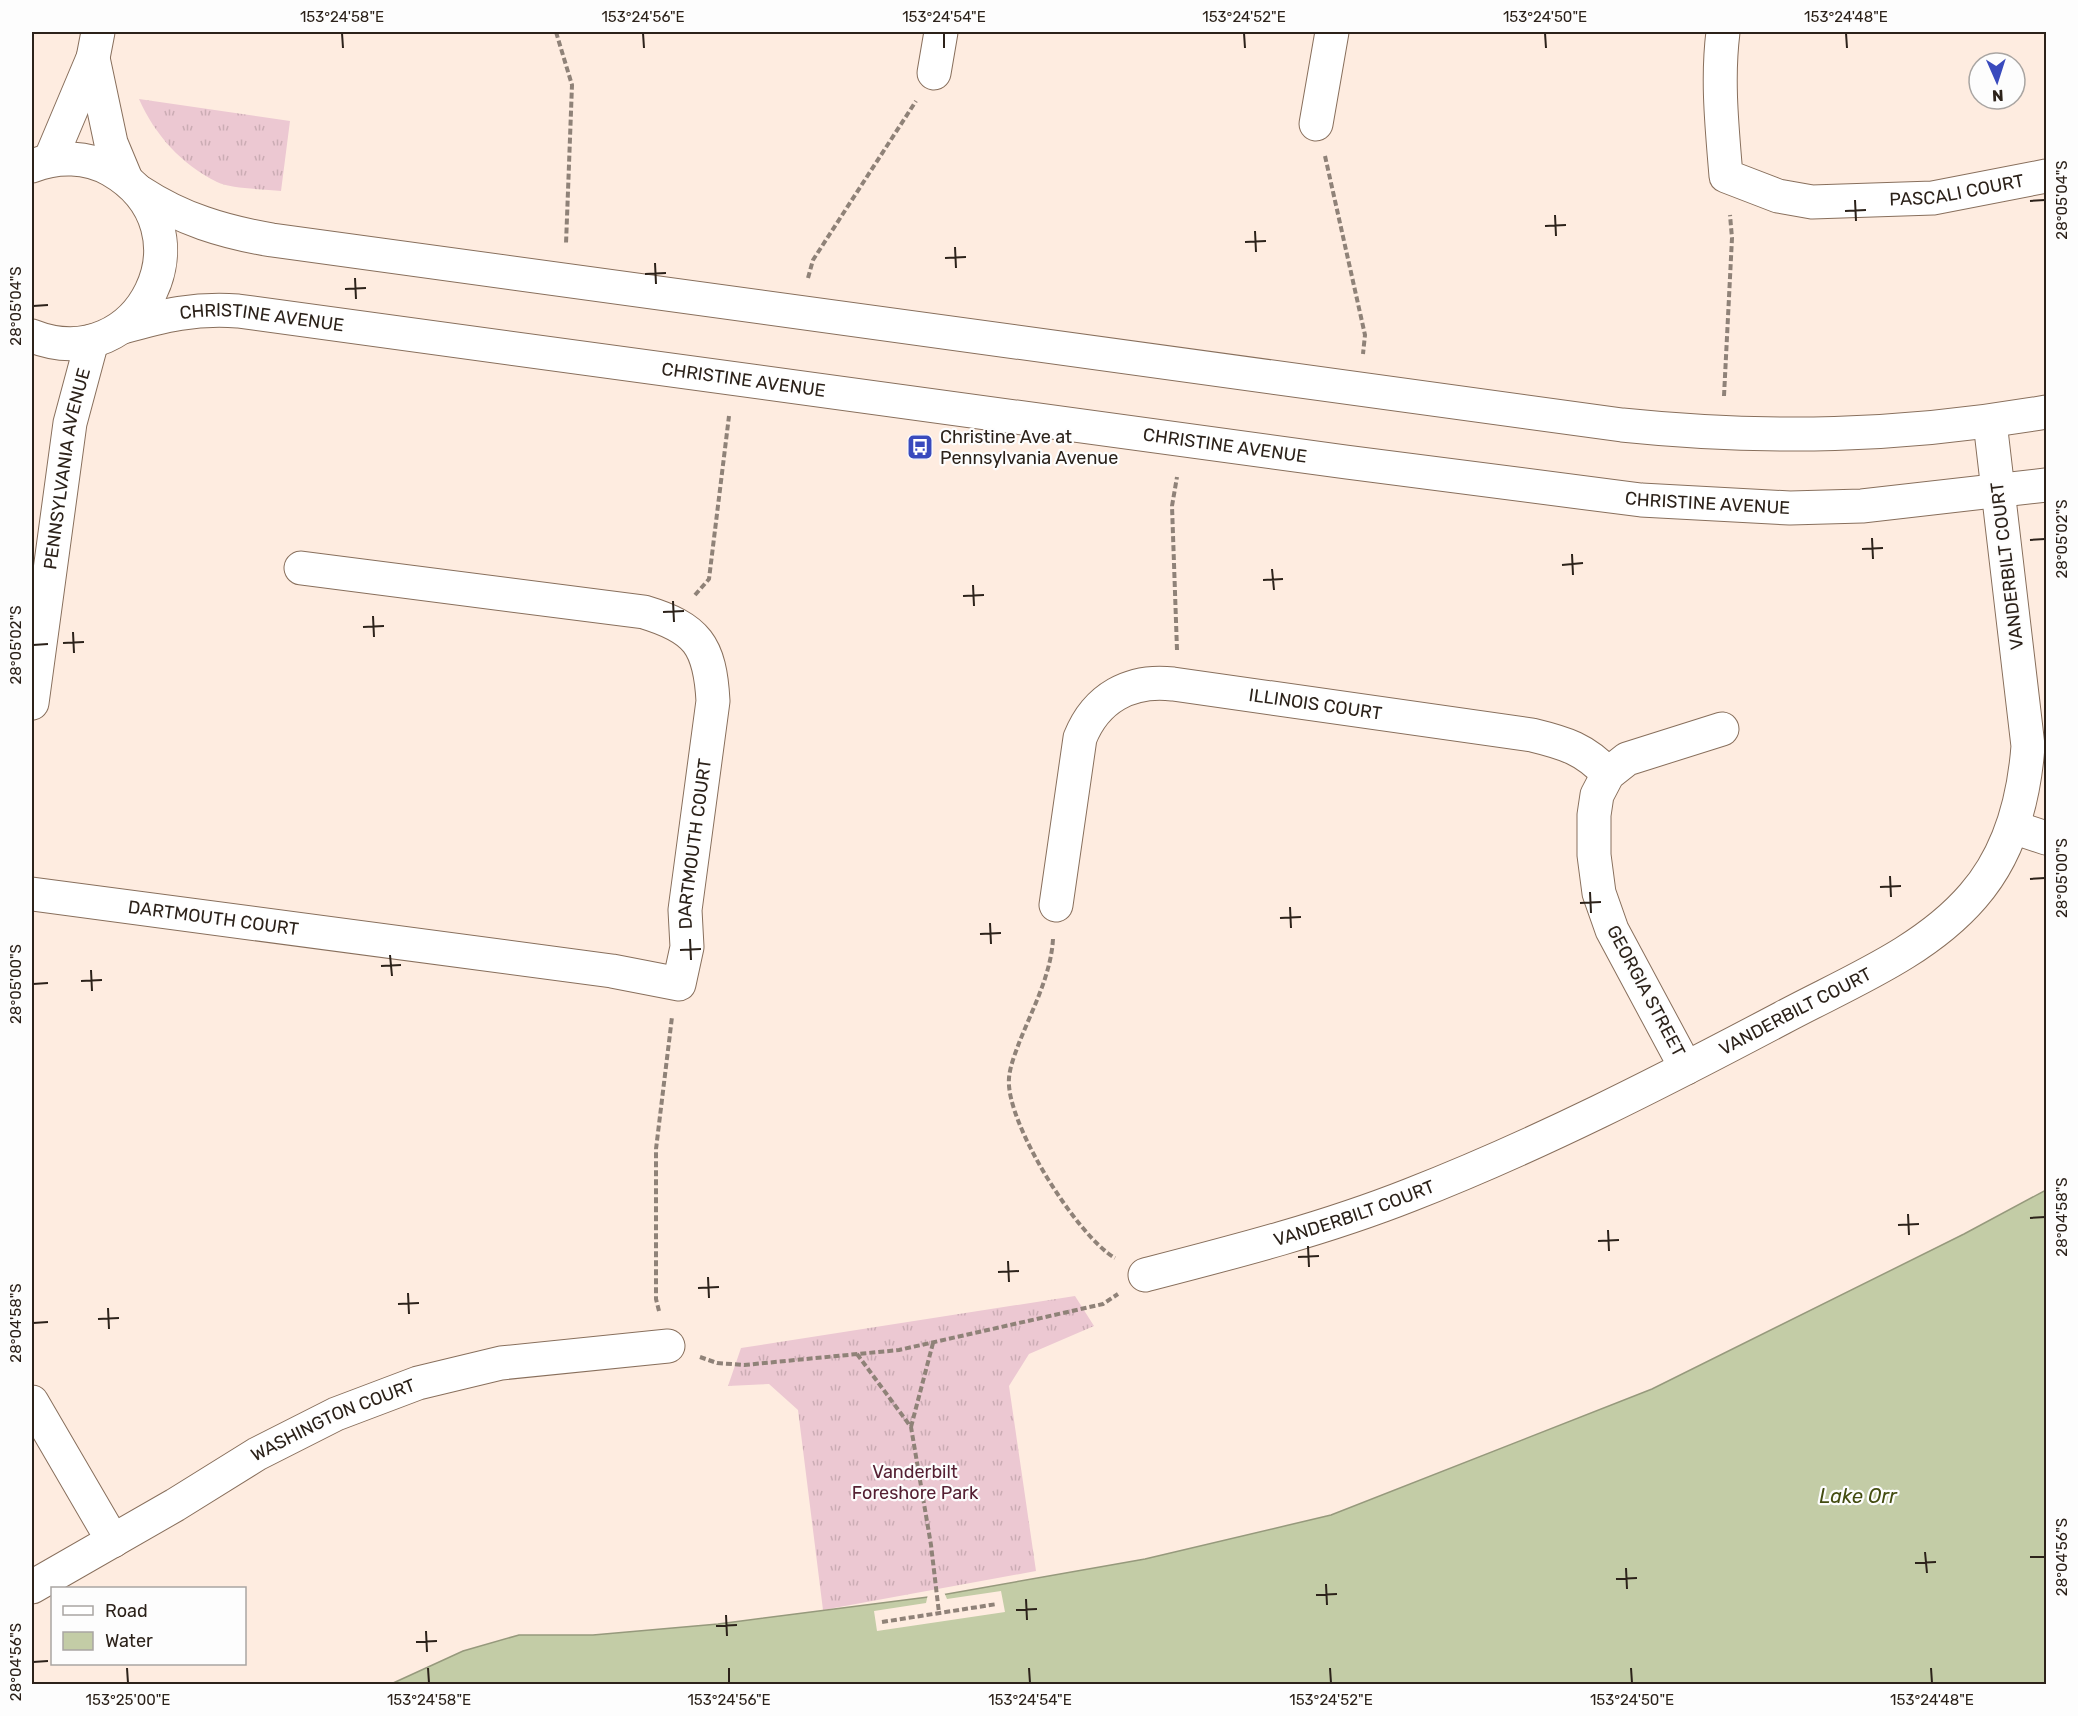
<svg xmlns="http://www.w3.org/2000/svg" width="2078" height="1716" viewBox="0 0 2078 1716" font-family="Rubik,sans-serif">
<defs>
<pattern id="grass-tufts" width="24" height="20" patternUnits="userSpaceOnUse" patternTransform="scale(1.5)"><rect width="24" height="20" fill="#ecc8d2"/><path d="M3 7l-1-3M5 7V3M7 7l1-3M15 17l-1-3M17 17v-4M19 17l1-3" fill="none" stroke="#cbacb4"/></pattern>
</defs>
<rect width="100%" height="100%" fill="#feece0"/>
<!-- grass -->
<path fill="url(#grass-tufts)" d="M139,99L290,121L281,191C264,189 231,189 217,182C181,164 155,135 139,99Z
M1075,1296L1094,1326L1029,1354L1009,1386L1036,1571L823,1610L798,1410L769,1384L728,1386L741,1348Z"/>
<!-- water -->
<path fill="#c3cca6" stroke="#96997c" stroke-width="1.5" d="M2046,1190V1684H391L463,1651L519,1635H593L718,1624L936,1596L1145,1559L1331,1515L1652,1389L1964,1234Z"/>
<!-- pier -->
<path fill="#feece0" d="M1001,1591L1005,1612L877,1631L874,1611L926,1603L928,1594L944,1592L947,1599Z"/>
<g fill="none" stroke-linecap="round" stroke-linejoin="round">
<!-- minor casing -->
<g stroke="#886f5c" stroke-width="35">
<g id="minor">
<path id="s1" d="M1723,32C1717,80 1722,127 1726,176L1778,196L1812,202L1933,198L2046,176"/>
<path d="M93,58L111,143L126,179"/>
<path d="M934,73L941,32"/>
<path d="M1316,124L1332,32"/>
<path d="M50,160L93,58L98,32"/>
<path id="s2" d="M32,703L70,423L92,341"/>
<path d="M2013,827L2046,838"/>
<path id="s3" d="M32,894L612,971L679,984L687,947L685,910L713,701C710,645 697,628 644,612L301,568"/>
<path id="s4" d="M1056,905L1080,738C1096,698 1130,679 1173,684L1532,735C1565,743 1585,749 1608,774"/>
<path d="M1686,1068L1612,930L1599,893L1594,855V815L1597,795L1608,774L1627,759L1722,729"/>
<path id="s5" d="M1145,1275C1234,1252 1324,1229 1410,1195C1538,1145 1661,1082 1782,1018C1847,983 1924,953 1973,896C2009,855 2024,799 2028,746L1990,422"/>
<path d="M32,1402L113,1541"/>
<path id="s6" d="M32,1587L175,1505L257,1454L336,1414L418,1383L501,1363L668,1346"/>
</g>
</g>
<!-- major casing -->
<g stroke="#886f5c" stroke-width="35">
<g id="major">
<path d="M32,166C57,156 87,156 111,170C214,229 141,379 32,336"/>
<path d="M140,192C181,219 224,232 272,240L1622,425C1767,440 1903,437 2046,412"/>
<path id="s7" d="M123,327C164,315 195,308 238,311L1346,462L1641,500L1790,508L1862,506L2046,485"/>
</g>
</g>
<!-- path -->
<path stroke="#8f8278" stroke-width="4" stroke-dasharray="6 3" stroke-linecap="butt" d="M556,32L572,85L566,244
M1325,156L1365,335L1363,354
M808,278L813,260L916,101
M1724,396L1732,238L1730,215
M695,595L709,579L729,416
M1177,650L1172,506L1177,477
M1053,939C1051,975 1032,1010 1019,1043C1015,1054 1010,1066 1009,1078C1005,1122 1077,1236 1115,1258
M659,1311L656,1299V1149L672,1017
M857,1354L911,1427L931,1545L939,1613
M700,1357L717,1363L744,1365L899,1350L1103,1304L1118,1294
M911,1427L933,1343
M882,1622L997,1604"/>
<!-- minor -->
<use href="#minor" stroke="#fff" stroke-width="33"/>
<!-- major -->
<use href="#major" stroke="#fff" stroke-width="33"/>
</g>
<!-- ticks -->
<path fill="none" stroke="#2c221a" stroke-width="2" d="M342,33L343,48M643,33L644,48M944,33V48M1244,33L1245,48M1545,33L1546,48M1846,33L1847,48M1855,200L1856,221M2030,201L2045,200M1845,211L1866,210M1555,215L1556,236M1545,226L1566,225M1255,231L1256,252M1245,242L1266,241M955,247L956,268M945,258L966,257M655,263L656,284M645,274L666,273M355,278L356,299M345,289L366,288M33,306L48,305M1872,538L1873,559M2030,540L2045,539M1862,549L1883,548M1572,554L1573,575M1562,565L1583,563M1272,569L1274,590M1263,580L1283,579M973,585L974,606M963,596L984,595M673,601L674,622M663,612L684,611M373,616L374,637M363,627L384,626M73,632L74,653M63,643L84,642M33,645L48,644M1890,876L1891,897M2030,879L2045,878M1880,887L1901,886M1590,892L1591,913M1580,903L1601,902M1290,907L1291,928M1280,918L1301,917M990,923L991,944M980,934L1001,933M690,939L691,960M680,950L701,949M390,955L392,976M381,966L401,965M91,970L92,991M81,981L102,980M33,984L48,983M1908,1214L1909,1235M2030,1218L2045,1217M1898,1225L1919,1224M1608,1230L1609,1251M1598,1241L1619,1240M1308,1246L1309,1267M1298,1257L1319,1256M1008,1261L1009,1282M998,1272L1019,1271M708,1277L709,1298M698,1288L719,1287M408,1293L409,1314M398,1304L419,1303M108,1308L109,1329M98,1319L119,1318M33,1323L48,1322M1925,1552L1927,1573M2030,1557H2045M1915,1563L1936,1562M1626,1568L1627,1589M1616,1579L1637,1578M1326,1584L1327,1605M1316,1595L1337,1594M1026,1599L1027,1620M1016,1610L1037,1609M726,1615L727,1636M716,1626L737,1625M426,1631L427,1652M416,1642L437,1641M33,1662L48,1661M127,1668L128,1683M428,1668L429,1683M729,1668V1683M1029,1668L1030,1683M1330,1668L1331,1683M1631,1668L1632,1683M1931,1668L1932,1683"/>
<!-- icons -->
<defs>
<g id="bus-square" transform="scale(1.35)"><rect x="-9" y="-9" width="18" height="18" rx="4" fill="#394abd" stroke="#fdfdfd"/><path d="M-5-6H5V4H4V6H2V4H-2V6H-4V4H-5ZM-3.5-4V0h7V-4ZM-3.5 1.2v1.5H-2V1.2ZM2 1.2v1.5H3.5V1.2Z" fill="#fff"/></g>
</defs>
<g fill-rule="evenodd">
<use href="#bus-square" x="920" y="447"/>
</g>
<g text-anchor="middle" stroke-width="4.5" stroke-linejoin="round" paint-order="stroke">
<!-- street labels -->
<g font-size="18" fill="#2c221a" stroke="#fdfdfd">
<text dy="6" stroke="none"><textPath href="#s1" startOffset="380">PASCALI COURT</textPath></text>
<text dy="6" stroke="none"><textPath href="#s7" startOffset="141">CHRISTINE AVENUE</textPath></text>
<text dy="6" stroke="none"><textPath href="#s7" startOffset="627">CHRISTINE AVENUE</textPath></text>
<text dy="6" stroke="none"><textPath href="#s7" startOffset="1113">CHRISTINE AVENUE</textPath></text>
<text dy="6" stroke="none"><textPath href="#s2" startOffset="237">PENNSYLVANIA AVENUE</textPath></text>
<text dy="6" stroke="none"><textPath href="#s7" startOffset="1599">CHRISTINE AVENUE</textPath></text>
<text transform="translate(2007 566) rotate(-97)" y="6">VANDERBILT COURT</text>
<text dy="6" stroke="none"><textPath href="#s4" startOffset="429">ILLINOIS COURT</textPath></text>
<text dy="6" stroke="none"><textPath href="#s3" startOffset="795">DARTMOUTH COURT</textPath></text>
<text dy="6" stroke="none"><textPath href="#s3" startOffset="183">DARTMOUTH COURT</textPath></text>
<text transform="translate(1646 991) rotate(62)" y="6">GEORGIA STREET</text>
<text dy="6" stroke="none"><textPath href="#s5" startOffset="704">VANDERBILT COURT</textPath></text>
<text dy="6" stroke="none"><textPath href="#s5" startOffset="218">VANDERBILT COURT</textPath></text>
<text dy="6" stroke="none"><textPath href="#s6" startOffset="345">WASHINGTON COURT</textPath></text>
</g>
<!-- poi labels -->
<g font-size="18" fill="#2c221a" stroke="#fdfdfd" text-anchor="start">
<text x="940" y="443">Christine Ave at<tspan x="940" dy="21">Pennsylvania Avenue</tspan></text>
</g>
<!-- park labels -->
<g font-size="18" fill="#552033" stroke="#fdfdfd">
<text x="915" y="1478">Vanderbilt<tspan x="915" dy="21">Foreshore Park</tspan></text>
</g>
<!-- water labels -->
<g font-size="20" font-style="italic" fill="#434c10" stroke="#fdfdfd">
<text x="1858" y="1503">Lake Orr</text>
</g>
</g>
<!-- border -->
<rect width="2078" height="1716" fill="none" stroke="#fdfdfd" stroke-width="66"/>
<!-- legend -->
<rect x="51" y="1587" width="195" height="78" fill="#fdfdfd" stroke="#a9a5a2" stroke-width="1.5"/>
<rect x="63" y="1606" width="30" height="9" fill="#ffffff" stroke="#a9a5a2" stroke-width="1.5"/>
<text x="105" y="1617" font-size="18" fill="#2c221a">Road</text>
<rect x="63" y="1632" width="30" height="18" fill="#c3cca6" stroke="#a9a5a2" stroke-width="1.5"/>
<text x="105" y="1647" font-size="18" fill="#2c221a">Water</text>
<!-- north arrow -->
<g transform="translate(1997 81) rotate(177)"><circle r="28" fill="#fdfdfd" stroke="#a9a5a2" stroke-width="1.5"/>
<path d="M0-4.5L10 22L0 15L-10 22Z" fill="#394abd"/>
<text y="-9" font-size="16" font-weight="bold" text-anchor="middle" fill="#2c221a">N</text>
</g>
<rect x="33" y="33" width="2012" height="1650" fill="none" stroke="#2c221a" stroke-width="2"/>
<g font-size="15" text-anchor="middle" fill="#2c221a">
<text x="342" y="22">153°24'58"E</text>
<text x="643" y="22">153°24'56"E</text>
<text x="944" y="22">153°24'54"E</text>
<text x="1244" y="22">153°24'52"E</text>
<text x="1545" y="22">153°24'50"E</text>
<text x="1846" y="22">153°24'48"E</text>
<text transform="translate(2062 200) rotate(-90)" y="5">28°05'04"S</text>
<text transform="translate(16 306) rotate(-90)" y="5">28°05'04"S</text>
<text transform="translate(2062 539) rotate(-90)" y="5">28°05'02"S</text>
<text transform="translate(16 645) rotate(-90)" y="5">28°05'02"S</text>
<text transform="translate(2062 878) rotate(-90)" y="5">28°05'00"S</text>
<text transform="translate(16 984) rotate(-90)" y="5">28°05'00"S</text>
<text transform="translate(2062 1217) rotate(-90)" y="5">28°04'58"S</text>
<text transform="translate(16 1323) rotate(-90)" y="5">28°04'58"S</text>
<text transform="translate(2062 1557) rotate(-90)" y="5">28°04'56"S</text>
<text transform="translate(16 1662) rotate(-90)" y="5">28°04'56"S</text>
<text x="128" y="1705">153°25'00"E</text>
<text x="429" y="1705">153°24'58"E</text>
<text x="729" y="1705">153°24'56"E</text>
<text x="1030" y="1705">153°24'54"E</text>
<text x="1331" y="1705">153°24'52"E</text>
<text x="1632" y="1705">153°24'50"E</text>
<text x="1932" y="1705">153°24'48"E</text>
</g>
</svg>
